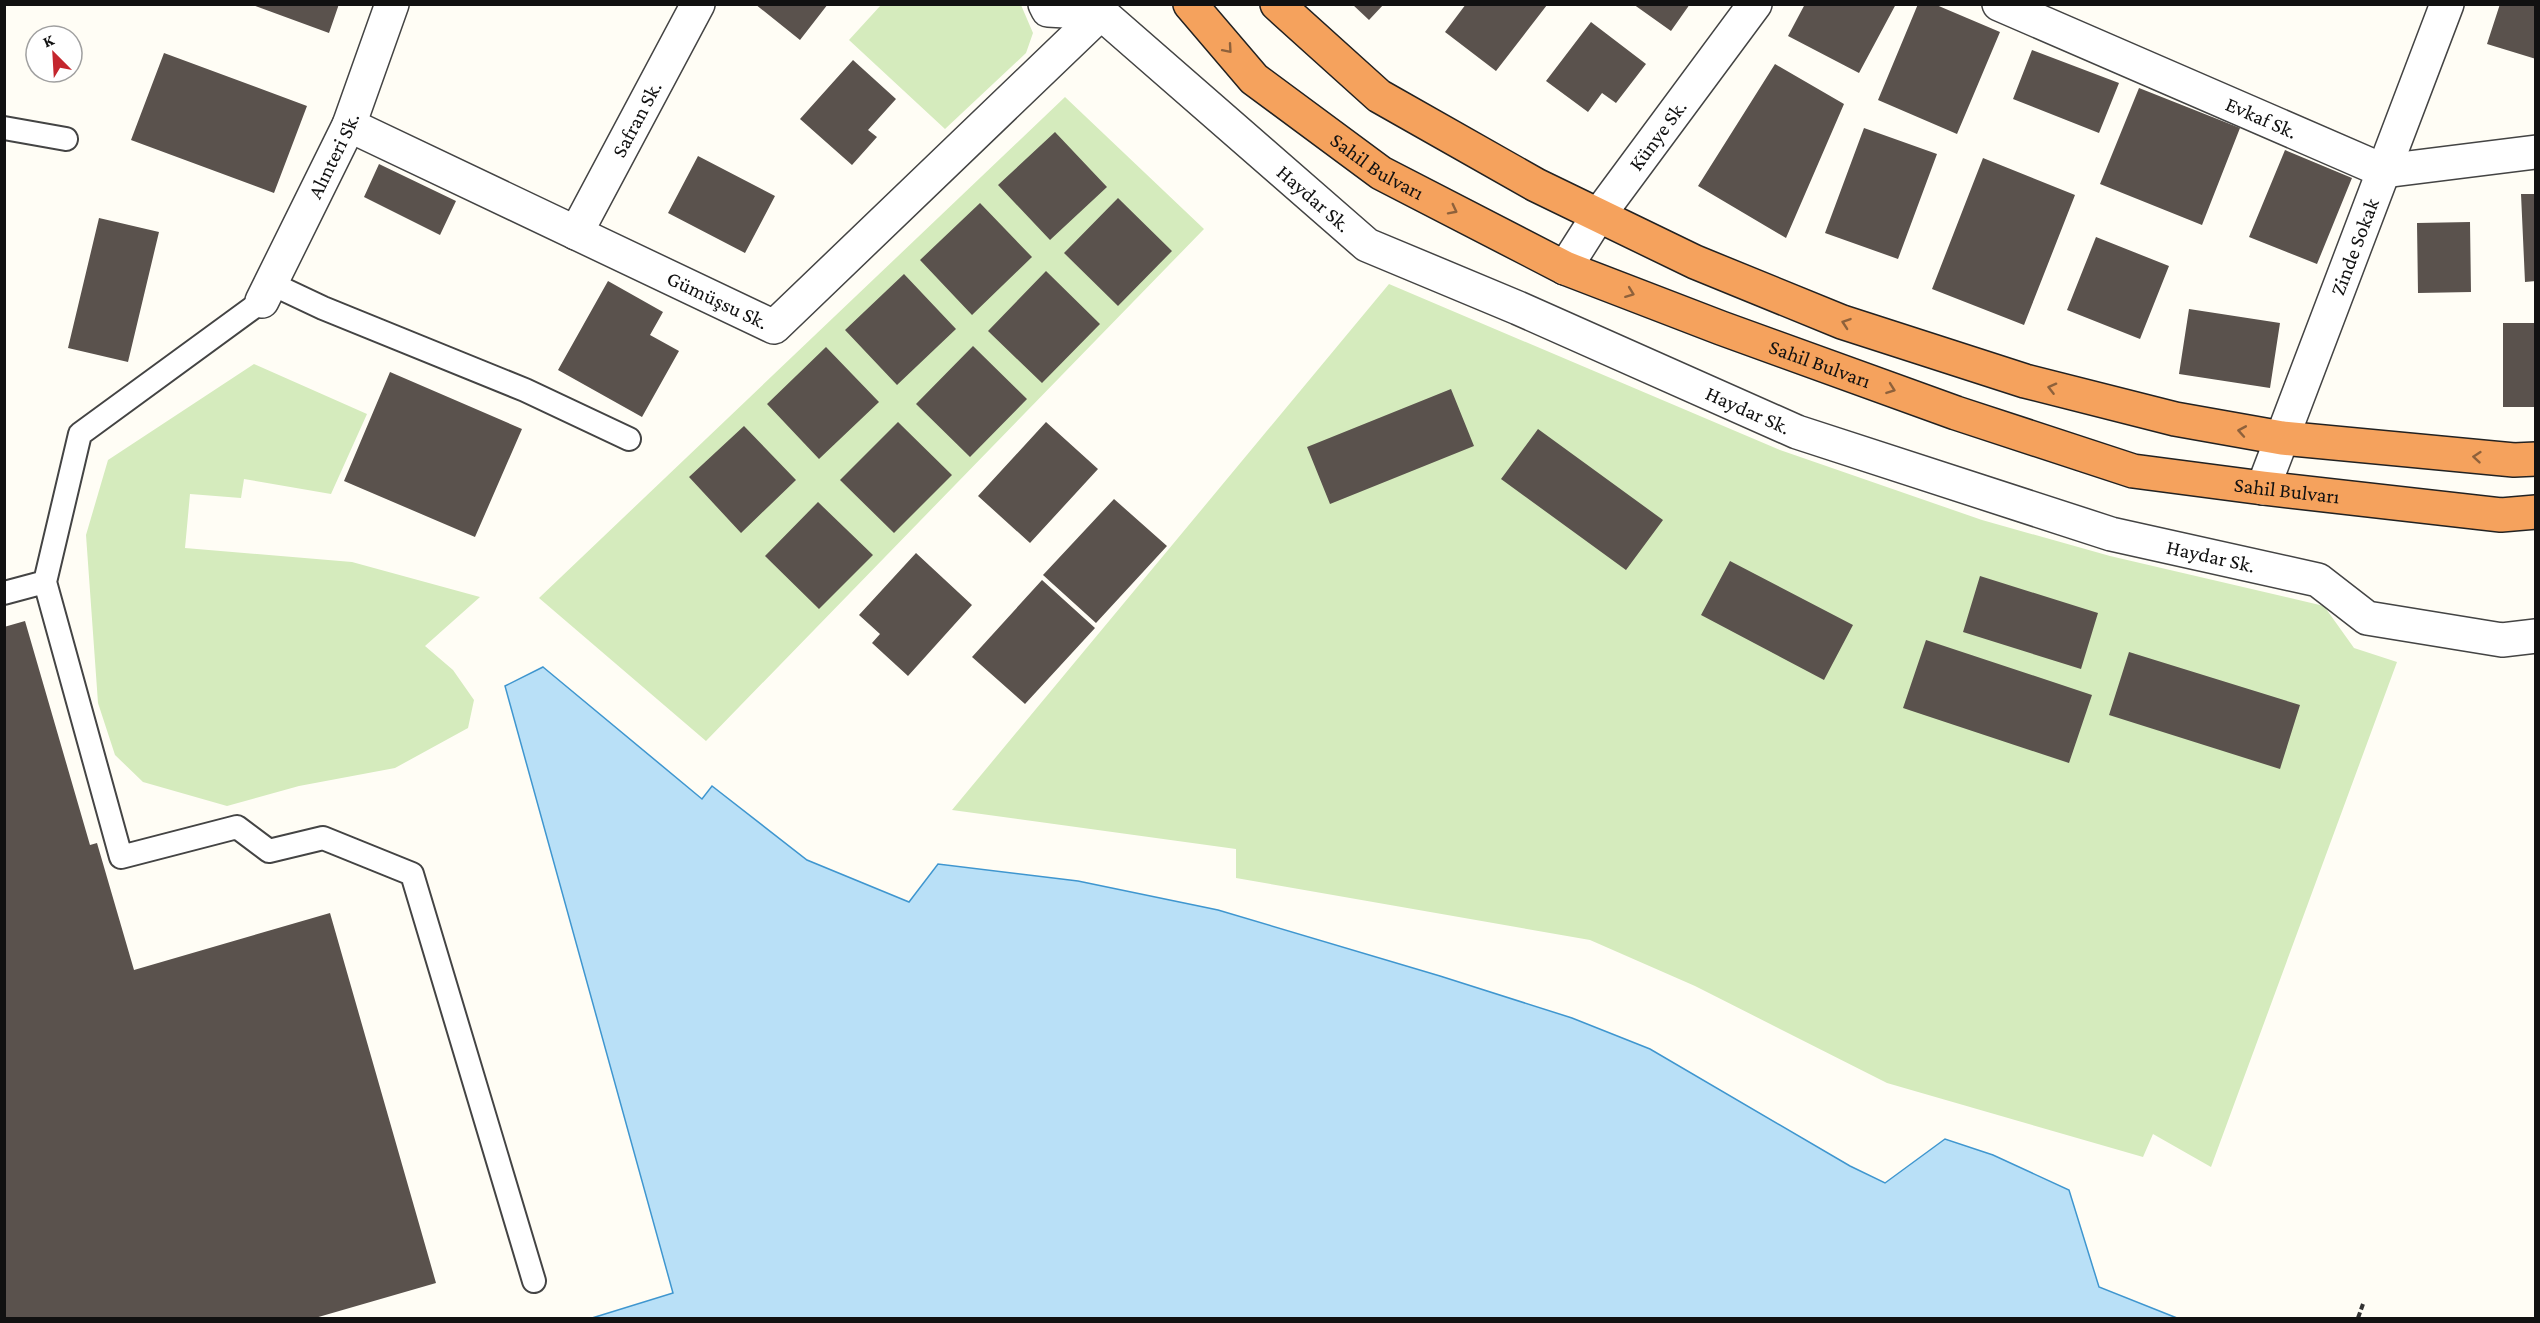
<svg xmlns="http://www.w3.org/2000/svg" width="2540" height="1323" viewBox="0 0 2540 1323" font-family="'Crimson Pro',serif">
<rect width="100%" height="100%" fill="#fffdf5"/>
<!-- green -->
<path fill="#d5ebbd" d="M881,5H1021L1033,33L1026,53L945,129L849,40Z
M1065,97L1204,229L706,741L539,598Z
M1389,284L1780,450L1982,520L2110,556L2324,606L2354,648L2397,662L2211,1167L2153,1134L2143,1157L1887,1083L1695,986L1590,940L1236,878V849L952,810Z
M254,364L367,414L331,494L244,479L241,498L190,494L185,548L352,562L480,597L425,646L453,670L474,700L468,728L395,768L299,786L227,806L143,782L115,755L98,703L86,535L108,460Z"/>
<!-- water -->
<path fill="#b9e0f7" stroke="#3f96cf" stroke-width="1.5" d="M543,667L702,799L712,786L807,860L909,902L938,864L1078,881L1218,910L1440,976L1572,1018L1650,1049L1850,1166L1885,1183L1945,1139L1993,1155L2069,1190L2099,1287L2177,1318H592L673,1293L505,686Z"/>
<!-- building -->
<path fill="#5a524d" d="M250,4H339L329,33Z
M755,4H828L800,40Z
M1352,4H1384L1369,20Z
M1466,4H1546L1547,5L1496,71L1445,32Z
M1633,4H1690L1671,31Z
M1805,4H1896L1859,73L1788,36Z
M1918,4H1934L2000,32L1957,134L1878,100Z
M2500,4H2536V59L2487,44Z
M1591,22L1646,64L1616,103L1602,93L1588,112L1546,81Z
M2032,50L2119,83L2099,133L2013,99Z
M164,53L307,106L274,193L131,140Z
M853,60L896,99L868,130L877,137L852,165L800,119Z
M1775,64L1844,104L1786,238L1698,186Z
M2139,88L2240,128L2202,225L2100,184Z
M1864,128L1937,154L1898,259L1825,233Z
M1055,132L1107,187L1050,240L998,185Z
M2285,150L2352,178L2317,264L2249,237Z
M698,156L775,196L745,253L668,213Z
M1983,158L2075,195L2024,325L1932,289Z
M379,164L456,201L440,235L364,197Z
M2521,194H2536V281L2525,282Z
M1118,198L1172,251L1118,306L1064,253Z
M980,203L1032,257L972,315L920,260Z
M99,218L159,232L128,362L68,348Z
M2470,222L2471,292L2418,293L2417,223Z
M2096,237L2169,266L2140,339L2067,310Z
M1046,271L1100,324L1042,383L988,331Z
M904,274L956,329L897,385L845,330Z
M608,281L663,312L650,335L679,351L642,417L558,370Z
M2189,309L2280,323L2270,388L2179,374Z
M2503,323H2536V407H2503Z
M973,346L1027,399L970,457L916,404Z
M826,347L879,402L819,459L767,404Z
M390,372L522,429L475,537L344,481Z
M1451,389L1474,446L1330,504L1307,447Z
M898,422L952,475L894,533L840,480Z
M1046,422L1098,469L1030,543L978,496Z
M744,426L796,480L741,533L689,477Z
M1538,429L1663,520L1626,570L1501,479Z
M1114,499L1167,546L1096,623L1043,575Z
M818,502L873,555L819,609L765,556Z
M916,553L972,605L908,676L872,643L880,634L859,615Z
M1730,561L1853,625L1824,680L1701,615Z
M1980,576L2098,613L2081,669L1963,632Z
M1042,580L1095,628L1025,704L972,657Z
M25,621L90,845L97,843L134,970L330,913L436,1283L315,1318H4V627Z
M1926,640L2092,695L2069,763L1903,708Z
M2129,652L2300,705L2280,769L2109,715Z"/>
<g fill="none" stroke-linecap="round" stroke-linejoin="round">
<!-- lane casing -->
<g stroke="#444" stroke-width="26">
<path id="lane" d="M4,128L66,139
M270,283L323,308L525,390L629,439
M262,301L80,434L45,582L121,857L237,827L269,851L323,838L412,874L534,1281
M4,593L45,582"/>
</g>
<!-- street casing -->
<g stroke="#444" stroke-width="36">
<g id="street">
<path id="s1" d="M1045,4L1048,10L1101,13L1367,245L1518,308L1797,432L2111,534L2318,580L2367,618L2502,640L2536,636"/>
<path id="s2" d="M1999,4L2384,171L2536,152"/>
<path id="s3" d="M349,125L774,327L1101,13"/>
<path id="s4" d="M576,233L698,4"/>
<path id="s5" d="M1565,268L1598,216L1755,4"/>
<path id="s6" d="M262,301L349,125L392,4"/>
<path id="s7" d="M2263,488L2447,4"/>
</g>
</g>
<!-- highway casing -->
<g stroke="#222" stroke-width="36">
<g id="highway">
<path id="s8" d="M1190,4L1254,79L1381,173L1565,268L1721,328L1956,413L2133,471L2263,488L2501,515L2536,512"/>
<path d="M1277,4L1379,96L1536,185L1695,262L1842,322L2025,381L2175,419L2282,438L2514,460L2536,459"/>
</g>
</g>
<!-- path -->
<path stroke="#333" stroke-width="4" stroke-dasharray="6 3" stroke-linecap="butt" d="M2358,1318L2363,1304"/>
<!-- lane -->
<use href="#lane" stroke="#fff" stroke-width="22"/>
<!-- street -->
<use href="#street" stroke="#fff" stroke-width="33"/>
<!-- highway -->
<use href="#highway" stroke="#f5a25d" stroke-width="33"/>
</g>
<!-- one-way arrows -->
<defs><path id="oneway-chevron" d="M-2-3.5L2.5 0L-2 3.5" fill="none" stroke-width="1.6" stroke-linecap="round" stroke-linejoin="round" transform="scale(1.5)"/></defs>
<g stroke="#8e613b">
<use href="#oneway-chevron" transform="translate(1228 49) rotate(49)"/>
<use href="#oneway-chevron" transform="translate(1453 210) rotate(27)"/>
<use href="#oneway-chevron" transform="translate(1630 293) rotate(21)"/>
<use href="#oneway-chevron" transform="translate(1846 323) rotate(-161)"/>
<use href="#oneway-chevron" transform="translate(2052 388) rotate(-166)"/>
<use href="#oneway-chevron" transform="translate(1891 389) rotate(20)"/>
<use href="#oneway-chevron" transform="translate(2242 431) rotate(-170)"/>
<use href="#oneway-chevron" transform="translate(2477 457) rotate(-175)"/>
</g>
<g text-anchor="middle" stroke-width="6" stroke-linejoin="round" paint-order="stroke">
<!-- street labels -->
<g font-size="21" fill="#111" stroke="#fff">
<text dy="7" stroke="none"><textPath href="#s2" startOffset="286">Evkaf Sk.</textPath></text>
<text dy="7" stroke="none"><textPath href="#s4" startOffset="129">Safran Sk.</textPath></text>
<text dy="7" stroke="none"><textPath href="#s5" startOffset="162">Künye Sk.</textPath></text>
<text dy="7" stroke="none"><textPath href="#s6" startOffset="162">Alınteri Sk.</textPath></text>
<text dy="7" stroke="none"><textPath href="#s8" startOffset="250">Sahil Bulvarı</textPath></text>
<text dy="7" stroke="none"><textPath href="#s1" startOffset="342">Haydar Sk.</textPath></text>
<text dy="7" stroke="none"><textPath href="#s7" startOffset="258">Zinde Sokak</textPath></text>
<text dy="7" stroke="none"><textPath href="#s3" startOffset="408">Gümüşsu Sk.</textPath></text>
<text dy="7" stroke="none"><textPath href="#s8" startOffset="736">Sahil Bulvarı</textPath></text>
<text dy="7" stroke="none"><textPath href="#s1" startOffset="828">Haydar Sk.</textPath></text>
<text dy="7" stroke="none"><textPath href="#s8" startOffset="1222">Sahil Bulvarı</textPath></text>
<text dy="7" stroke="none"><textPath href="#s1" startOffset="1314">Haydar Sk.</textPath></text>
</g>
</g>
<!-- border -->
<rect width="2540" height="1323" fill="none" stroke="#111111" stroke-width="12"/>
<!-- north arrow -->
<g transform="translate(54 54) rotate(336)"><circle r="28" fill="#ffffff" stroke="#a0a0a0" stroke-width="1.5"/>
<path d="M0-4.5L10 22L0 15L-10 22Z" fill="#c4262e"/>
<text y="-9" font-size="16" font-weight="bold" text-anchor="middle" fill="#111111">K</text>
</g>
</svg>
